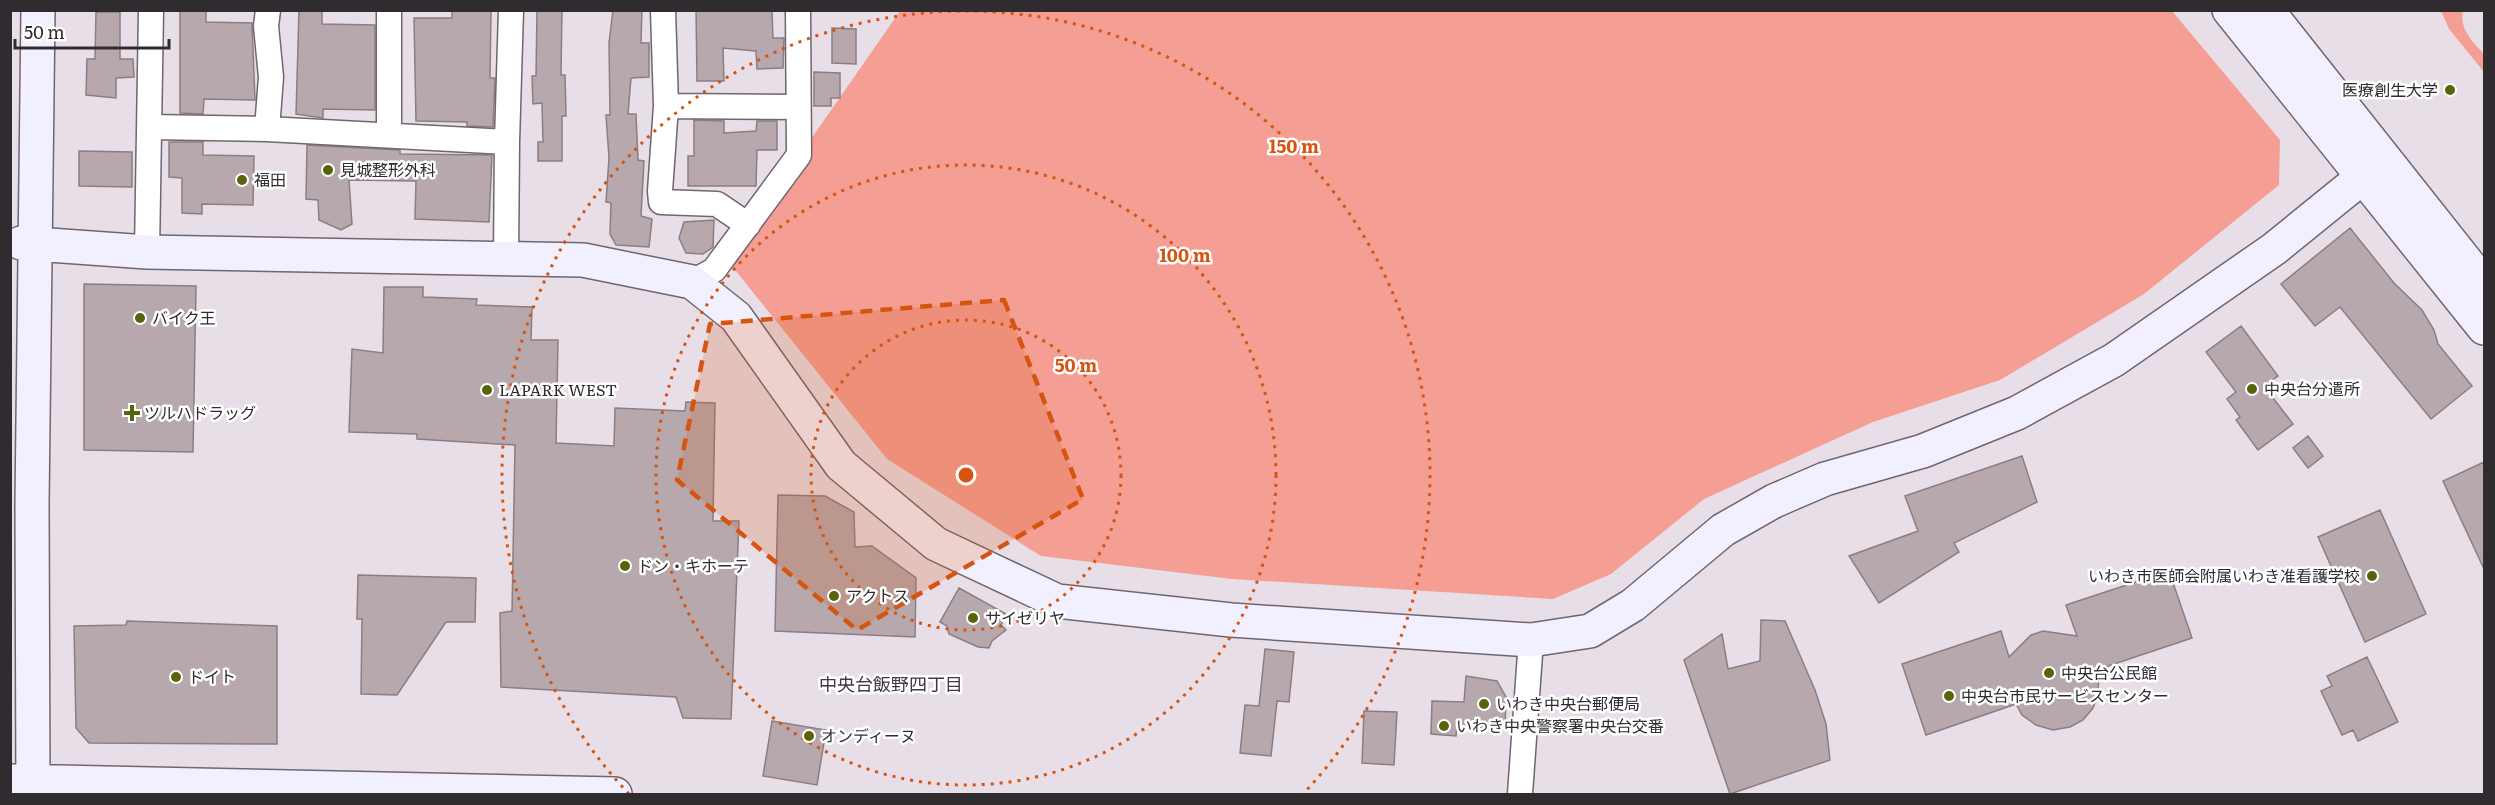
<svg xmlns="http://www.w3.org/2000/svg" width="2495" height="805" viewBox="0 0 2495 805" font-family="Literata,'Noto Sans JP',serif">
<rect width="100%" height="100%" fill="#e8dee8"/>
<!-- green -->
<path fill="#f49e94" d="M900,11H2172L2280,140L2279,185L2144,294L2000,380L1873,422L1704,499L1611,574L1553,599L1232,579L1041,556L887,459L727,260Z
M2441,11H2463C2459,29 2473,42 2484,54V72L2449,29Z"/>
<!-- building -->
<path fill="#b6a8ad" stroke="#8b7e82" stroke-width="1.5" d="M180,10H206V22L252,23L255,100L204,99L203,114L180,113Z
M299,10H322V24L375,25V110L323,109V118L296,114Z
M452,10H491L490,78H495L493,127L467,126V122L416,121L414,18H452Z
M537,10H562L561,75H565L566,116H562V161H538V142H543L542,103L533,104L532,76H536Z
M613,10H642L641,43H649V77L631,78L628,114H636L638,160L644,161L641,216L652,219L649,247L616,245L610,234L611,203L606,202L609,158L606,115H610L609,43Z
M696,10H772L773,38H784L783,68L757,69L756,51L723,48L724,81H697Z
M96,12H120V59H133L134,77L116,78V98L86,95L87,59H95Z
M832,28L856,29V64L832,63Z
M814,72L840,73V98H831V106H814Z
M694,120L724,121V133L756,131L757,121H777V150H757L756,186H688V156H694Z
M169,142H203V155L254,156L253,205L202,204V214L182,213V178L169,177Z
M307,145L400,150V154L492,155L489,222L415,219L416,181L349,180L352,224L341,230L319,220L318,200L306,199Z
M79,151L132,152V187L79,186Z
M714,220L713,247L703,254L686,253L679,238L684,222Z
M2350,228L2394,283L2422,310L2434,330L2438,344L2472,386L2431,419L2340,307L2315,326L2281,284Z
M84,284L196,286L193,452L84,450Z
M384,287H423V297L477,299L476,305L532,307L531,340H558L556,443L614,446L615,408L685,411L686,402L715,403L713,521H739L731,719L683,718L676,697L501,687L500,613L512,611L515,445L417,439V434L349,432L352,349L383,353Z
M2241,326L2278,376L2264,386L2293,424L2258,450L2236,420L2240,417L2227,399L2236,392L2206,352Z
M2308,436L2323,456L2308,468L2293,448Z
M2022,456L2037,502L1954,543L1959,552L1879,603L1849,556L1918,531L1905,496Z
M2484,462V569L2443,481Z
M778,495L825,496L854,512L855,547L872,546L916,578L915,637L775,631Z
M2380,510L2426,614L2365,642L2318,537Z
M2169,571L2192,638L2099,669L2098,694L2093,708L2083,720L2070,727L2053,730L2036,725L2022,715L2016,704L1926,735L1902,664L2001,631L2009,657L2031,635L2043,631L2077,636L2066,605Z
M358,575L476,578L475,622H446L397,695L361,694L362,619H357Z
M959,588L1006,614L1001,625L1006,630L992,641L989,648L978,647L949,634L947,626L940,622Z
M1761,620L1785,621L1815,690L1826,724L1830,760L1730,794L1684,660L1722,634L1728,669L1760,661Z
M127,621L277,626V744L89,743L76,728L74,626L126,625Z
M1265,649L1294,652L1289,702L1277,701L1271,756L1240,753L1245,705L1259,706Z
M2367,657L2398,722L2358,741L2353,730L2342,735L2321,691L2332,686L2327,676Z
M1466,676L1497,681L1506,697L1505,729L1457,725L1456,736L1431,734L1432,701L1464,702Z
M1364,711L1397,712L1394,765L1362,763Z
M772,721L826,730L817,785L763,776Z"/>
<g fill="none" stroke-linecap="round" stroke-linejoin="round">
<!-- street casing -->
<g stroke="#6f666f" stroke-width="27">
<path id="street" d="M663,10L666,106L660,191L661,202L717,204L748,225
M666,106L797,107
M150,127L267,129L507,142
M267,129L271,77L266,26L268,10
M389,134V10
M147,252L151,10
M506,259L507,142L511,10
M692,282L714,270L799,155L798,10
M1520,794L1531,640"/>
</g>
<!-- secondary casing -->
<g stroke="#6f666f" stroke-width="36">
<path id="secondary" d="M2229,10L2484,328
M2267,10L2484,284
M21,243L147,252L583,260L692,282L736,317L841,465L936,544L1057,601L1231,620L1531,640L1590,631L1633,605L1723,530L1774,501L1825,479L1923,451L2017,413L2114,360L2274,249L2385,159
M12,781L615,794
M33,794L32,503L38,10"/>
</g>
<!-- street -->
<use href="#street" stroke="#fff" stroke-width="24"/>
<!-- secondary -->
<use href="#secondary" stroke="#f2f0fe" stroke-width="33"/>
</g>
<!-- marked area -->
<path fill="#d65410" fill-opacity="0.2" stroke="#d65410" stroke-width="4.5" stroke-dasharray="12 8" stroke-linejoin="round" d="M1004,300L1083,499L857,630L677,480L710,324Z"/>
<!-- distance rings -->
<g fill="none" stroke="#d65410" stroke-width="3" stroke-dasharray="3 6">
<circle cx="966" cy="475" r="155"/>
<circle cx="966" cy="475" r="310"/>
<path d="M629 794A464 464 0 1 1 1303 794"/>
</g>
<!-- markers -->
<g fill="#576409" stroke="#fff" stroke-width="2">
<circle cx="2450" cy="90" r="6"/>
<circle cx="328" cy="170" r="6"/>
<circle cx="242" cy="180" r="6"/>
<circle cx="140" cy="318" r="6"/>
<circle cx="2252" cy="389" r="6"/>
<circle cx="487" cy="390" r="6"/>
<path d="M129 404h6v6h6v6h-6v6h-6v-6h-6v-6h6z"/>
<circle cx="625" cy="566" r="6"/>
<circle cx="2372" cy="576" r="6"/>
<circle cx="834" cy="596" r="6"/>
<circle cx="973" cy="618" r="6"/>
<circle cx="2049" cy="673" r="6"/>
<circle cx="176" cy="677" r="6"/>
<circle cx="1949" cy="696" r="6"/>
<circle cx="1484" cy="704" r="6"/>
<circle cx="1444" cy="726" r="6"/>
<circle cx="809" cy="736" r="6"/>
</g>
<g text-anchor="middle" stroke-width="5" stroke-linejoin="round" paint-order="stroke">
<!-- poi labels -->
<g font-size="16" fill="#2f2b2f" stroke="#fff" text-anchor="start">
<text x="2438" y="96" text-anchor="end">医療創生大学</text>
<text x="340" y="176">見城整形外科</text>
<text x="254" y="186">福田</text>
<text x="152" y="324">バイク王</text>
<text x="2264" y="395">中央台分遣所</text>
<text x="499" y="396">LAPARK WEST</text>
<text x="144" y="419">ツルハドラッグ</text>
<text x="637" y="572">ドン・キホーテ</text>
<text x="2360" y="582" text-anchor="end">いわき市医師会附属いわき准看護学校</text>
<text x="846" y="602">アクトス</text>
<text x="985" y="624">サイゼリヤ</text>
<text x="2061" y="679">中央台公民館</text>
<text x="188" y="683">ドイト</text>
<text x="1961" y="702">中央台市民サービスセンター</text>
<text x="1496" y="710">いわき中央台郵便局</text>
<text x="1456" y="732">いわき中央警察署中央台交番</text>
<text x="821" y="742">オンディーヌ</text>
</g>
<!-- neighbourhood labels -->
<g font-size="18" fill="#413941" stroke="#fff">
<text x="891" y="691">中央台飯野四丁目</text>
</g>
</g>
<circle cx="966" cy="475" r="9" fill="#d65410" stroke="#fff" stroke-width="3"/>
<g font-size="18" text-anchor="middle" font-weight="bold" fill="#d65410" stroke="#fff" stroke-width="5" stroke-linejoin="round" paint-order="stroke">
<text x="1294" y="153">150 m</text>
<text x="1185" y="262">100 m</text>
<text x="1076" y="372">50 m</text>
</g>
<!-- border -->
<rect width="2495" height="805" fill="none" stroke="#2f2b2f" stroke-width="24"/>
<!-- scale -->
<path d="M15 39v9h154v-9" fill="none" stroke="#2f2b2f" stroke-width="3"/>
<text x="24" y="39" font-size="18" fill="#2f2b2f" stroke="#ffffff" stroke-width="4.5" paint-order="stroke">50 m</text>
</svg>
